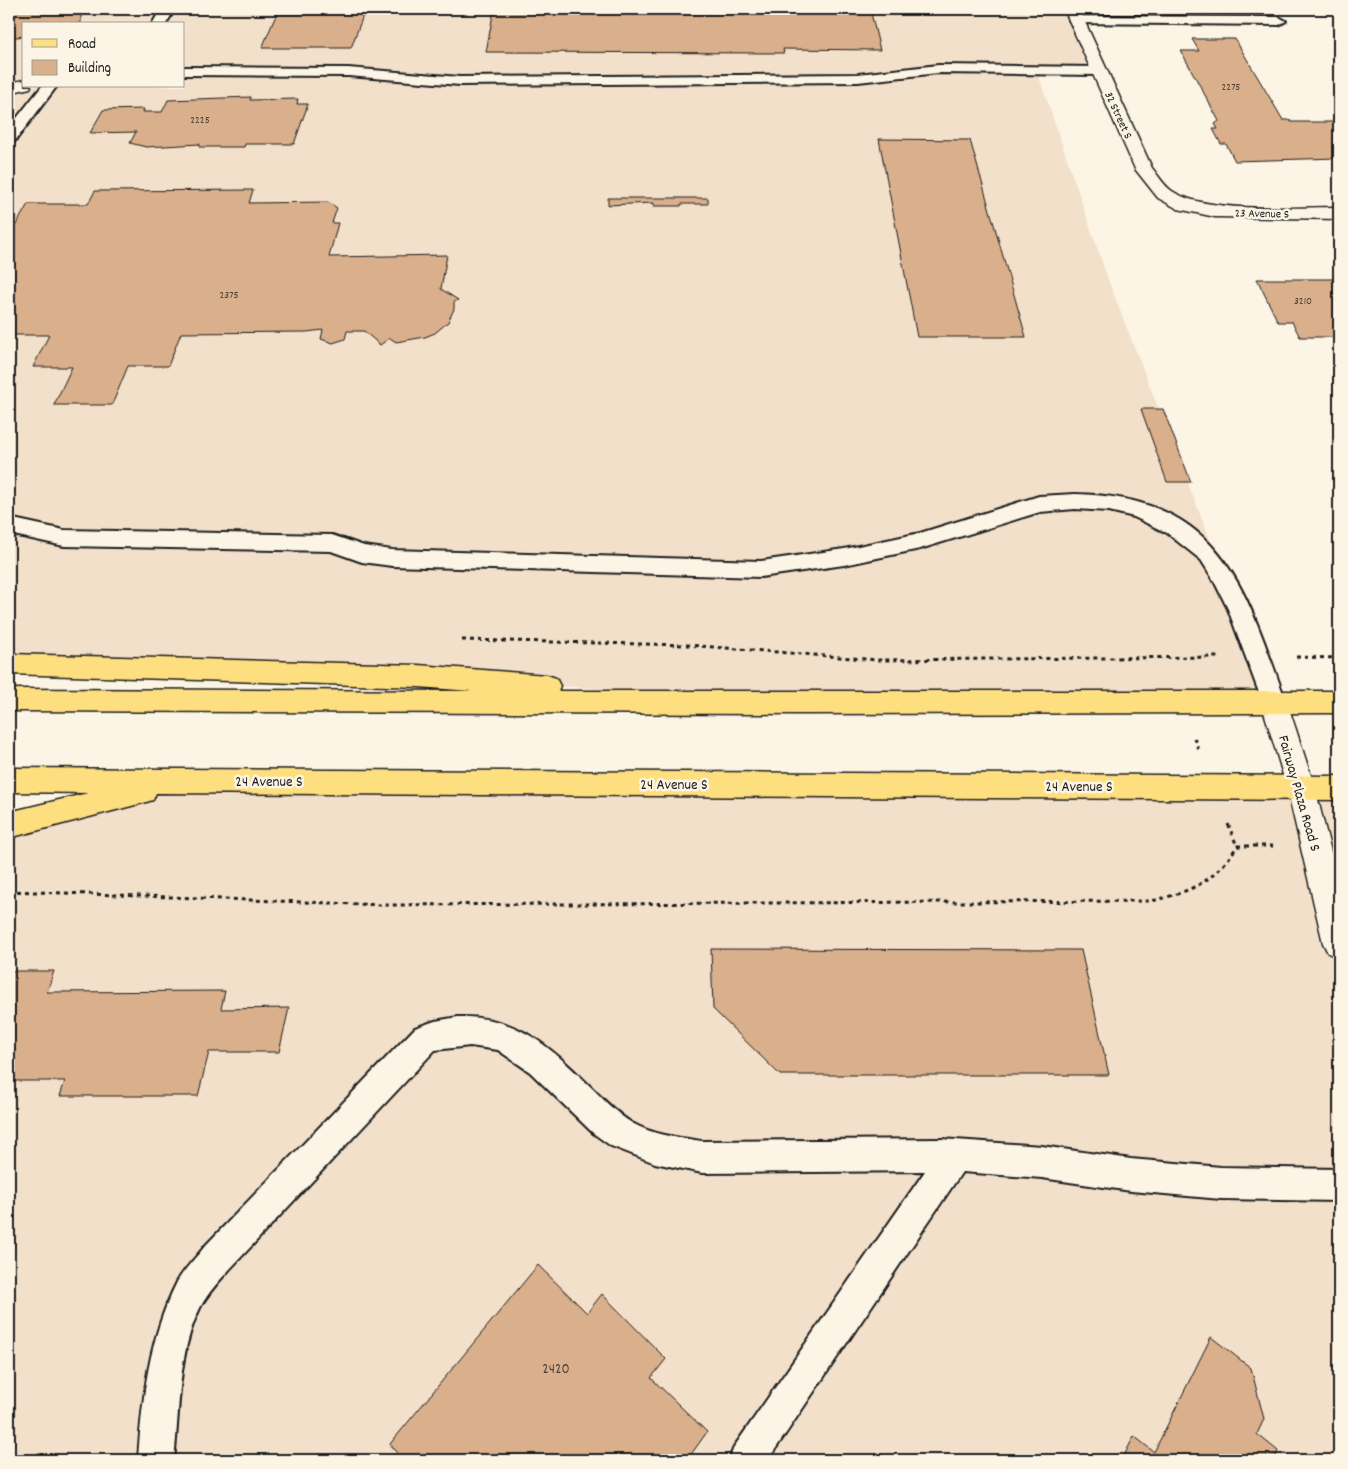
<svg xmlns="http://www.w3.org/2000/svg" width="1348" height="1469" viewBox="0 0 1348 1469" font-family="Dekko,sans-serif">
<rect width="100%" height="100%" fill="#fcf5e5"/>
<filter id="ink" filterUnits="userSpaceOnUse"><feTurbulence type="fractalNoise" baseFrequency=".02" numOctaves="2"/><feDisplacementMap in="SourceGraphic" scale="10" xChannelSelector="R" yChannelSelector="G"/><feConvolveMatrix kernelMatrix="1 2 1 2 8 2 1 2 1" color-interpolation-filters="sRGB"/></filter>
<g filter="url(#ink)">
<!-- built -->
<path fill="#f2e0ca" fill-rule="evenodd" d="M9,9H1071L1098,71H1037L1110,285L1274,702L796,703L418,676L9,664ZM24,24H184V86H24Z
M183,781L1339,788V1460H9V826Z"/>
<!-- building -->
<path fill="#daaf8b" stroke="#1c1c1c" d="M27,9H81V24H24V36L9,38V11Z
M494,9H870L880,50L783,49L784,53L486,52Z
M277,13H364L351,48H262Z
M1192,39H1235L1283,120H1290L1291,122H1339V158L1235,161L1226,144H1221L1213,129H1218L1215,124L1219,121L1181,51H1199Z
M251,97L250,100L298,99L297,104H308L294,144H245L244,147H199L200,144L146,147L130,143L136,132L90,133L103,110L144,109L143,112H162L168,100Z
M879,139L970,140L1026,337H917Z
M253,190L249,203L328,202L337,208L332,223H338L329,257L447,255L441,289L458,300L454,302V309L448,322L435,333L425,337L396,342L390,338L380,345L364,331H347L345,339L333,343L321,339L323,330L306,332L181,333L168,366H128L112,405H54L72,367H33L49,335H9V225H16L28,204H88L95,191Z
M608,198H708V204H681V206H654V203L608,205Z
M1257,279H1339V337H1300L1292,322H1278Z
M1141,409H1163L1191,482H1167Z
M711,949L1081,950L1109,1075H780L713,1009Z
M9,971H54L47,992L225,991L221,1009L289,1008L279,1052H209L198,1096H60L65,1081H9Z
M538,1265L587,1313L602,1294L666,1359L651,1378L707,1432L687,1460H404L390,1444Z
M1211,1337L1251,1368L1264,1419L1257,1434L1278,1451L1274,1460H1122L1134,1436L1154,1452Z"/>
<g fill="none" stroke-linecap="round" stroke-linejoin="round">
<!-- service casing -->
<g stroke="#1c1c1c" stroke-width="4">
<path id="service" d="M161,9H175L166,24H152Z
M1076,16L1279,17L1286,21L1279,25L1071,23L1069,20L1071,17Z
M938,65L1098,67L1105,71L1098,75L938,73L858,82L460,85L348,76L184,75V67L348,68L460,77L858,74Z
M42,86H57L15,141L9,143V128Z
M1075,494C1221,497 1244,585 1286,702L1283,709L1274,712L1265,709L1228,609L1213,579L1201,560L1167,533L1134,517L1109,511L1075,509L1040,512L920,549L844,565L761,577L392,566L362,562L331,551L64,546L9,534V518L64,530L332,535L364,546L392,550L761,561L844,549L920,533L1039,496Z
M458,1017C518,1015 552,1049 592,1088C605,1101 616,1113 632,1123C653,1135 679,1138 702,1141L941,1139L1042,1146L1131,1159L1221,1167L1339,1169V1201L1221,1199L1131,1191L1042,1178L962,1172L768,1460H729L734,1447L925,1171L702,1173L655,1163L611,1146L593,1133L530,1072L498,1050L470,1046L435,1050L229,1270C219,1281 208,1293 201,1306C177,1352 180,1410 174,1460H138C142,1400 149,1337 177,1282C184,1269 196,1258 205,1246L415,1028L435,1021Z"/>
</g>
<!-- minor casing -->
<g stroke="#1c1c1c" stroke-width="3">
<path id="minor" d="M1064,9H1079L1152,168C1158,175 1164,186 1172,191C1207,214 1296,207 1339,207V219L1215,217L1178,209L1158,198L1135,169Z
M24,80V86H31L30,88L9,93V83Z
M1274,691L1284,694L1287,702L1315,788L1339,883V958L1328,953L1323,943L1287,788L1261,702L1264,694Z"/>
</g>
<!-- primary casing -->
<g stroke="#1c1c1c" stroke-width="3">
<path id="primary" d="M9,654L418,665L547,675L556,678L560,686L558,691H1339V713L796,714L9,711V689L472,691L418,687L9,674Z
M9,768L1339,776V800L156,793L153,800L143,803L9,838V812L88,793L9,792Z"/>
</g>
<!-- path -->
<path stroke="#1c1c1c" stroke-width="3" stroke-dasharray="4 4" stroke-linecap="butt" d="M462,640L687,645L878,660L1220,657
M1296,657L1339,658
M1194,738L1199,751
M1228,824L1237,846
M1237,846H1274
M9,891L384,905L1152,901C1192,891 1215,882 1237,846"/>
<!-- service -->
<use href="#service" fill="#fcf5e5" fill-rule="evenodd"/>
<!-- minor -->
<use href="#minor" fill="#fcf5e5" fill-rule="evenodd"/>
<!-- primary -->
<use href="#primary" fill="#fedf80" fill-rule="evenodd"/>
</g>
</g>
<g text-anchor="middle" stroke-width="5" stroke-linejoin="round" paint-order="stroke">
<!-- far-number labels -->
<g font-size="11" fill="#4c4138">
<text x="1231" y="90">2275</text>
<text x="200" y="123">2225</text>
<text x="229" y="298">2375</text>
<text x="1303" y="304">3210</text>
</g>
<!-- far-street labels -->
<g font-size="12" fill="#1c1c1c" stroke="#fcf5e5">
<text transform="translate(1119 115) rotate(65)" y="4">32 Street S</text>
<text transform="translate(1262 213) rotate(1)" y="4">23 Avenue S</text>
</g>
<!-- street labels -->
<g font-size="15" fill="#1c1c1c" stroke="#fcf5e5">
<text x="269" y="786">24 Avenue S</text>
<text x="674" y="789">24 Avenue S</text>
<text x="1079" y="791">24 Avenue S</text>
<text transform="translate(1300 793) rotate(74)" y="5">Fairway Plaza Road S</text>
</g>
<!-- near-number labels -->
<g font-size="15" fill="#4c4138">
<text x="556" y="1373">2420</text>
</g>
</g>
<!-- margin -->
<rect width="1348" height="1469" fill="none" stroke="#fcf5e5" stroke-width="30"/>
<rect x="15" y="15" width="1318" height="1439" fill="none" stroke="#1c1c1c" stroke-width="2" filter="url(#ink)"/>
<!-- legend -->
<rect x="22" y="22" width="162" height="65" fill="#fcf5e5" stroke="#a29e95"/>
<rect x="32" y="39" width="25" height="8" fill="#fedf80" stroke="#a29e95"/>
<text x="68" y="48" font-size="15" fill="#1c1c1c">Road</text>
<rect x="32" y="60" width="25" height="15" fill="#daaf8b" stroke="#a29e95"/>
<text x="68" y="72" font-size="15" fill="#1c1c1c">Building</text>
</svg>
